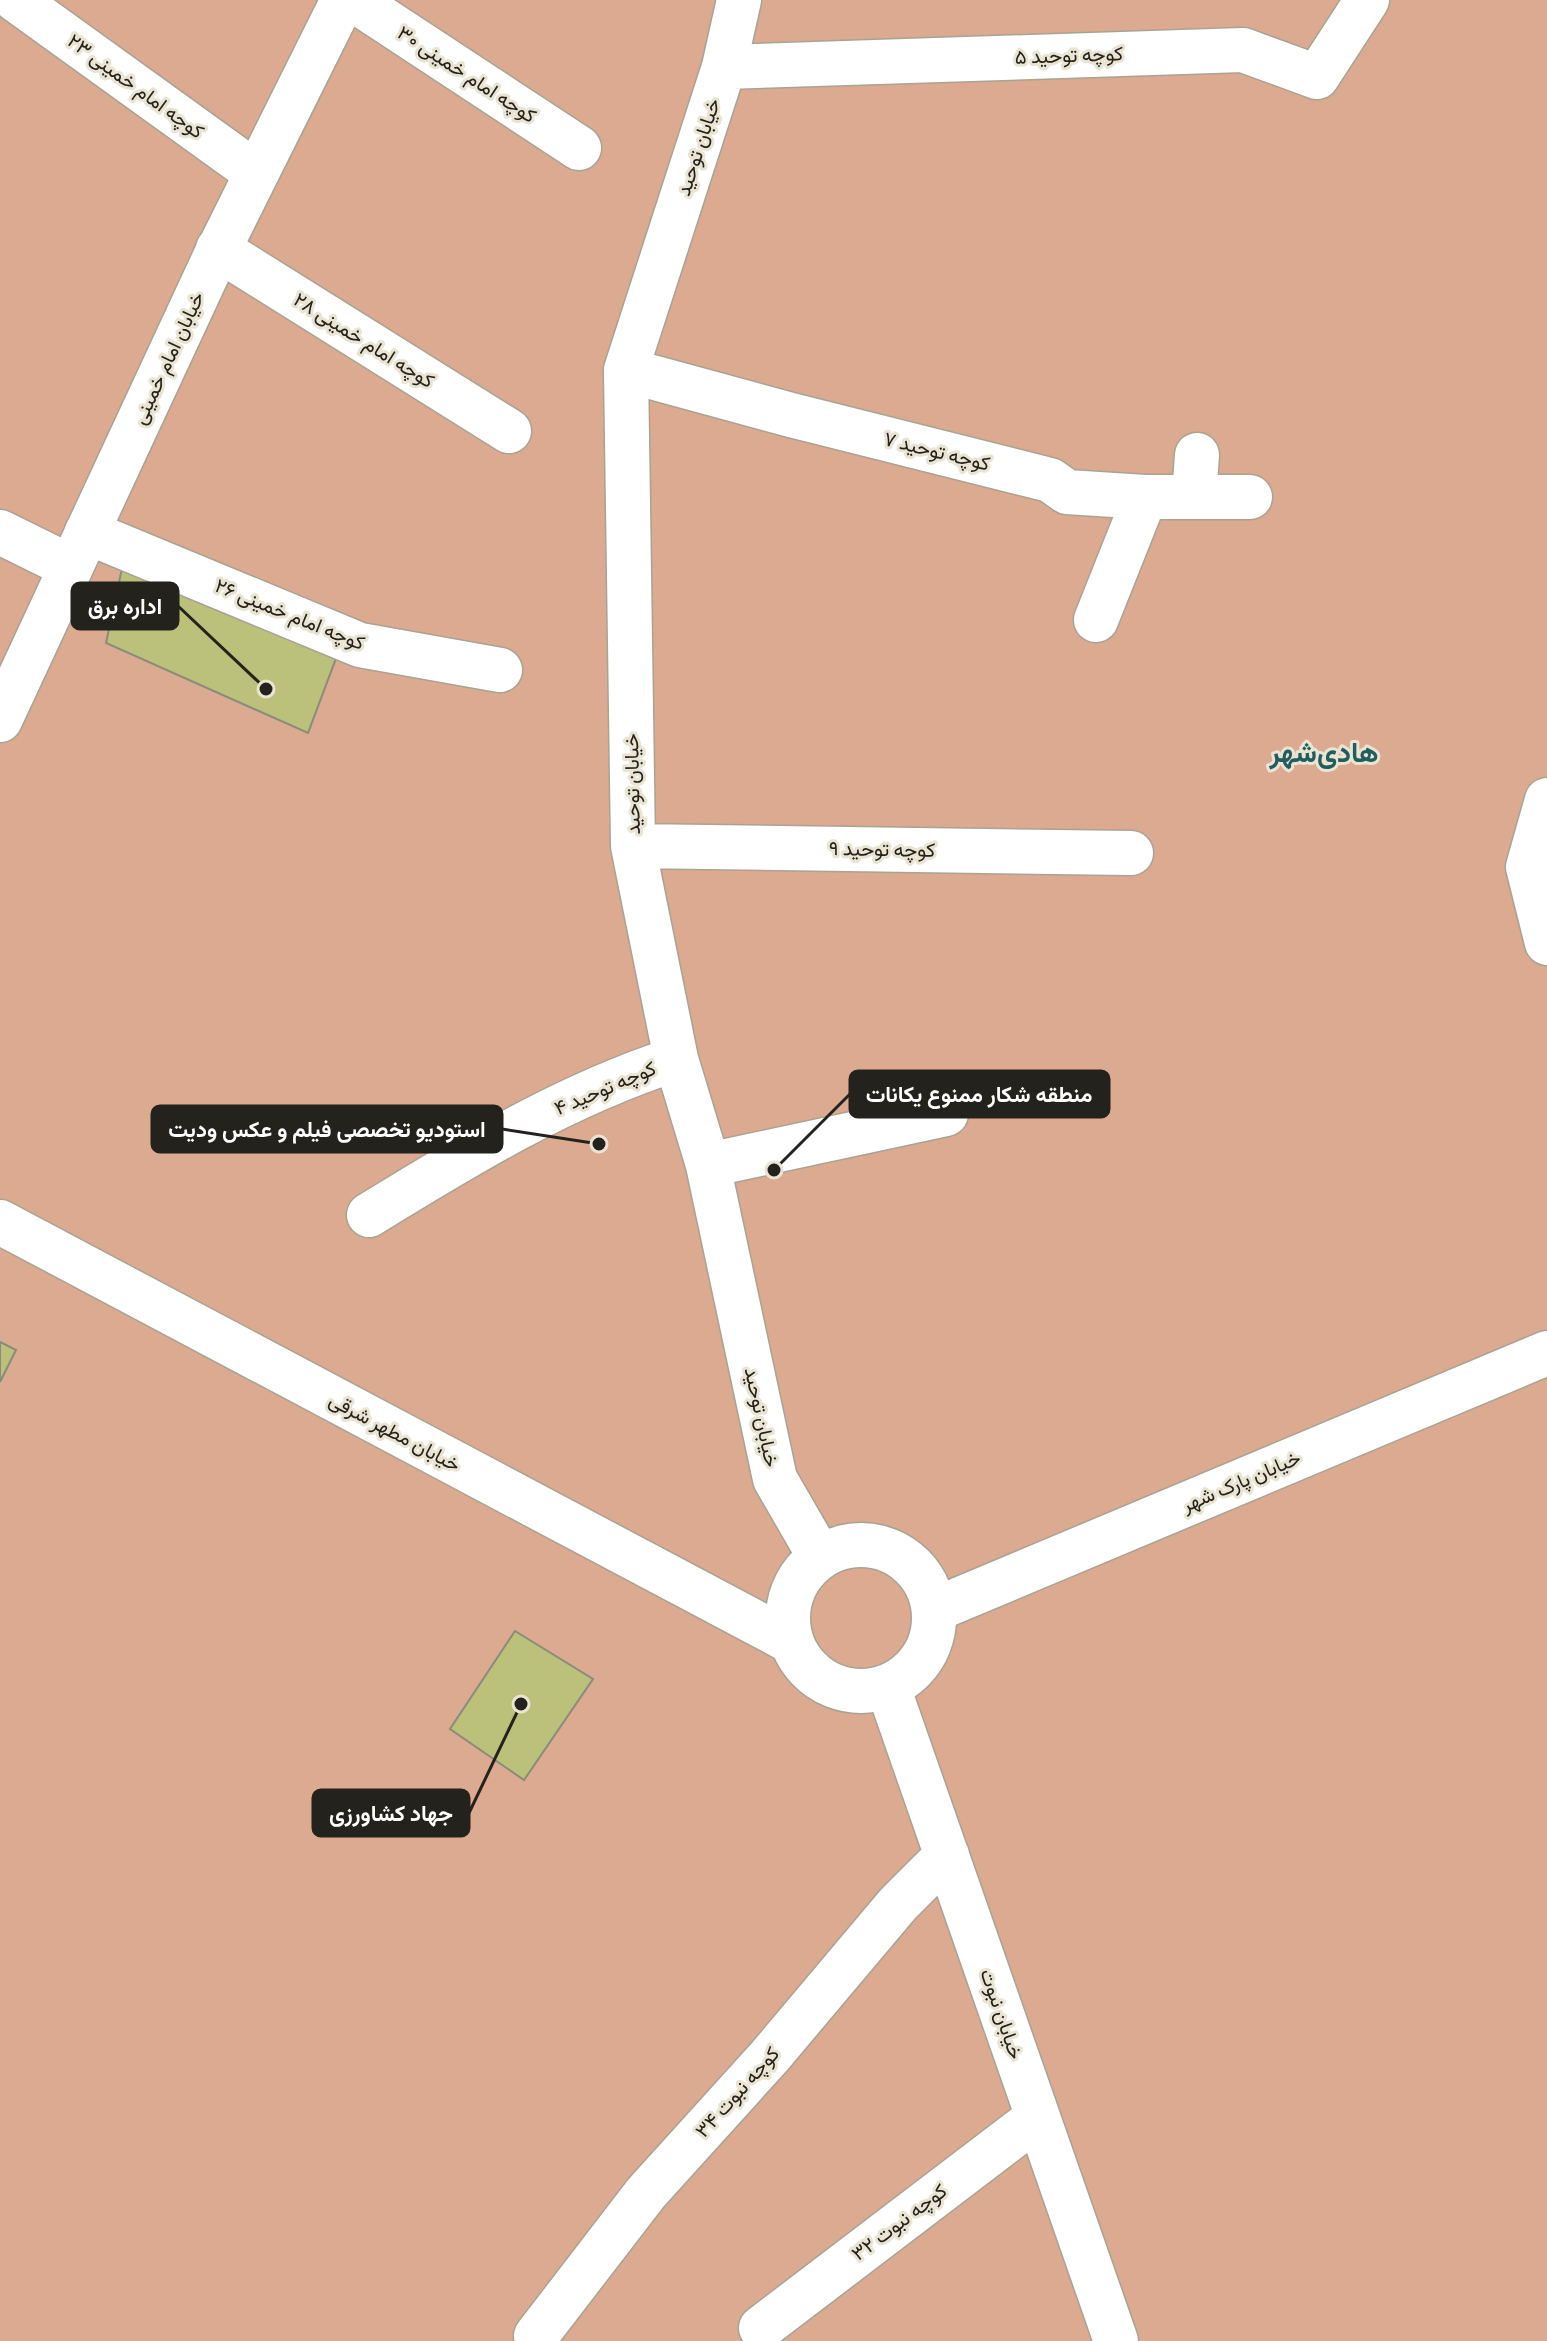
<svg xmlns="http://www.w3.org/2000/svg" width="1547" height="2341" viewBox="0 0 1547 2341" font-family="'Titillium Web',Vazirmatn,sans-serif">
<rect width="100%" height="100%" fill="#eae4d3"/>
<!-- green -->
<path fill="#dca991" d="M0,0H1547V2341H0Z"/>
<!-- building -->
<path fill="#bbc07b" stroke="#898b7b" stroke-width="2" d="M124,559L341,645L308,733L106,643Z
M0,1342L16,1350L0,1382Z
M515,1631L593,1679L524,1780L450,1729Z"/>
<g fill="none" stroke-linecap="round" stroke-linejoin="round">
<!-- minor casing -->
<g stroke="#a9a394" stroke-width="47">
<path id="minor" d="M16,0L256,173
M354,0L579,148
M739,0L724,67L626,370L633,846L676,1059L708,1165L775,1479L820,1557
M724,67L1243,50L1317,77L1367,0
M218,249L509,431
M626,370L791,415L1050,480L1067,492L1145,497H1250
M1194,497L1197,455
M0,532L71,567
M87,532L360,645L500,670
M1096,620L1145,497
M1547,800L1528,867L1547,943
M633,846L1131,853
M708,1165L946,1114
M369,1215C468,1154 565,1095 676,1059
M934,1610L1547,1353
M888,1687L1116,2341
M761,2328L1038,2117
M536,2336L646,2193L770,2056L898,1904L947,1855"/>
</g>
<!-- major casing -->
<g stroke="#a9a394" stroke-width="47">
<path id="major" d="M0,720L215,257L343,0
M0,1222L790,1641
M788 1618a73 73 0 1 1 146 0a73 73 0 1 1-146 0Z"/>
</g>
<!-- minor -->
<use href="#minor" stroke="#fff" stroke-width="44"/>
<!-- major -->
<use href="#major" stroke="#fff" stroke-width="44"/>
</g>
<g text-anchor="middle" stroke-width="6" stroke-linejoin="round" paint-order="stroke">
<!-- street labels -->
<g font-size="20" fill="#24221c" stroke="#eae4d3">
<text transform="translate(1069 55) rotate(-2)" y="7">کوچه توحید ۵</text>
<text transform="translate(467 74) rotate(33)" y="7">کوچه امام خمینی ۳۰</text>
<text transform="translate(136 86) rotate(36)" y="7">کوچه امام خمینی ۲۳</text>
<text transform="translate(698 147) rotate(-72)" y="7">خیابان توحید</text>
<text transform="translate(364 340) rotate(32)" y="7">کوچه امام خمینی ۲۸</text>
<text transform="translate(168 358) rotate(-65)" y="7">خیابان امام خمینی</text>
<text transform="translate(937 451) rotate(14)" y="7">کوچه توحید ۷</text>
<text transform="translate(290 614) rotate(22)" y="7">کوچه امام خمینی ۲۶</text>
<text transform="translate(632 784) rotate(-91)" y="7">خیابان توحید</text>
<text transform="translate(882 849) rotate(1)" y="7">کوچه توحید ۹</text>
<text transform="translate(605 1088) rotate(-23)" y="7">کوچه توحید ۴</text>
<text transform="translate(762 1417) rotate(78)" y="7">خیابان توحید</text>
<text transform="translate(395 1432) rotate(28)" y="7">خیابان مطهر شرقی</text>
<text transform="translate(1241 1481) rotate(-23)" y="7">خیابان پارک شهر</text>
<text transform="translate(1002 2014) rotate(71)" y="7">خیابان نبوت</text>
<text transform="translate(737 2092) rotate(-48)" y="7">کوچه نبوت ۳۴</text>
<text transform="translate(899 2222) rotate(-37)" y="7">کوچه نبوت ۳۲</text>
</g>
<!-- district labels -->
<g font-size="28" font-weight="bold" fill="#215c5e" stroke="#eae4d3">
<text x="1324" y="762">هادی‌شهر</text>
</g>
</g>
<!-- callouts -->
<path fill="none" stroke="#24221c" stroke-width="3" d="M266 689L178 606M774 1170L850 1094M599 1144L502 1129M521 1704L469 1813"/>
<g fill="#24221c" stroke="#eae4d3" stroke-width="3">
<circle cx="266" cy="689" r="8"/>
<circle cx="774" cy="1170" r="8"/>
<circle cx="599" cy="1144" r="8"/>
<circle cx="521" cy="1704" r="8"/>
</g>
<g fill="#24221c" stroke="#24221c" stroke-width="3">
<rect x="72" y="583" width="106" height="46" rx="8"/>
<rect x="850" y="1071" width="259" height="46" rx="8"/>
<rect x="152" y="1106" width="350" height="46" rx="8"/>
<rect x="313" y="1790" width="156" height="46" rx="8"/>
</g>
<g font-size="22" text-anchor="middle" font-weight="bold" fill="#fff">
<text x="125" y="614">اداره برق</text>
<text x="979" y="1102">منطقه شکار ممنوع یکانات</text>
<text x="327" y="1137">استودیو تخصصی فیلم و عکس ودیت</text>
<text x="391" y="1821">جهاد کشاورزی</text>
</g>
</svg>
